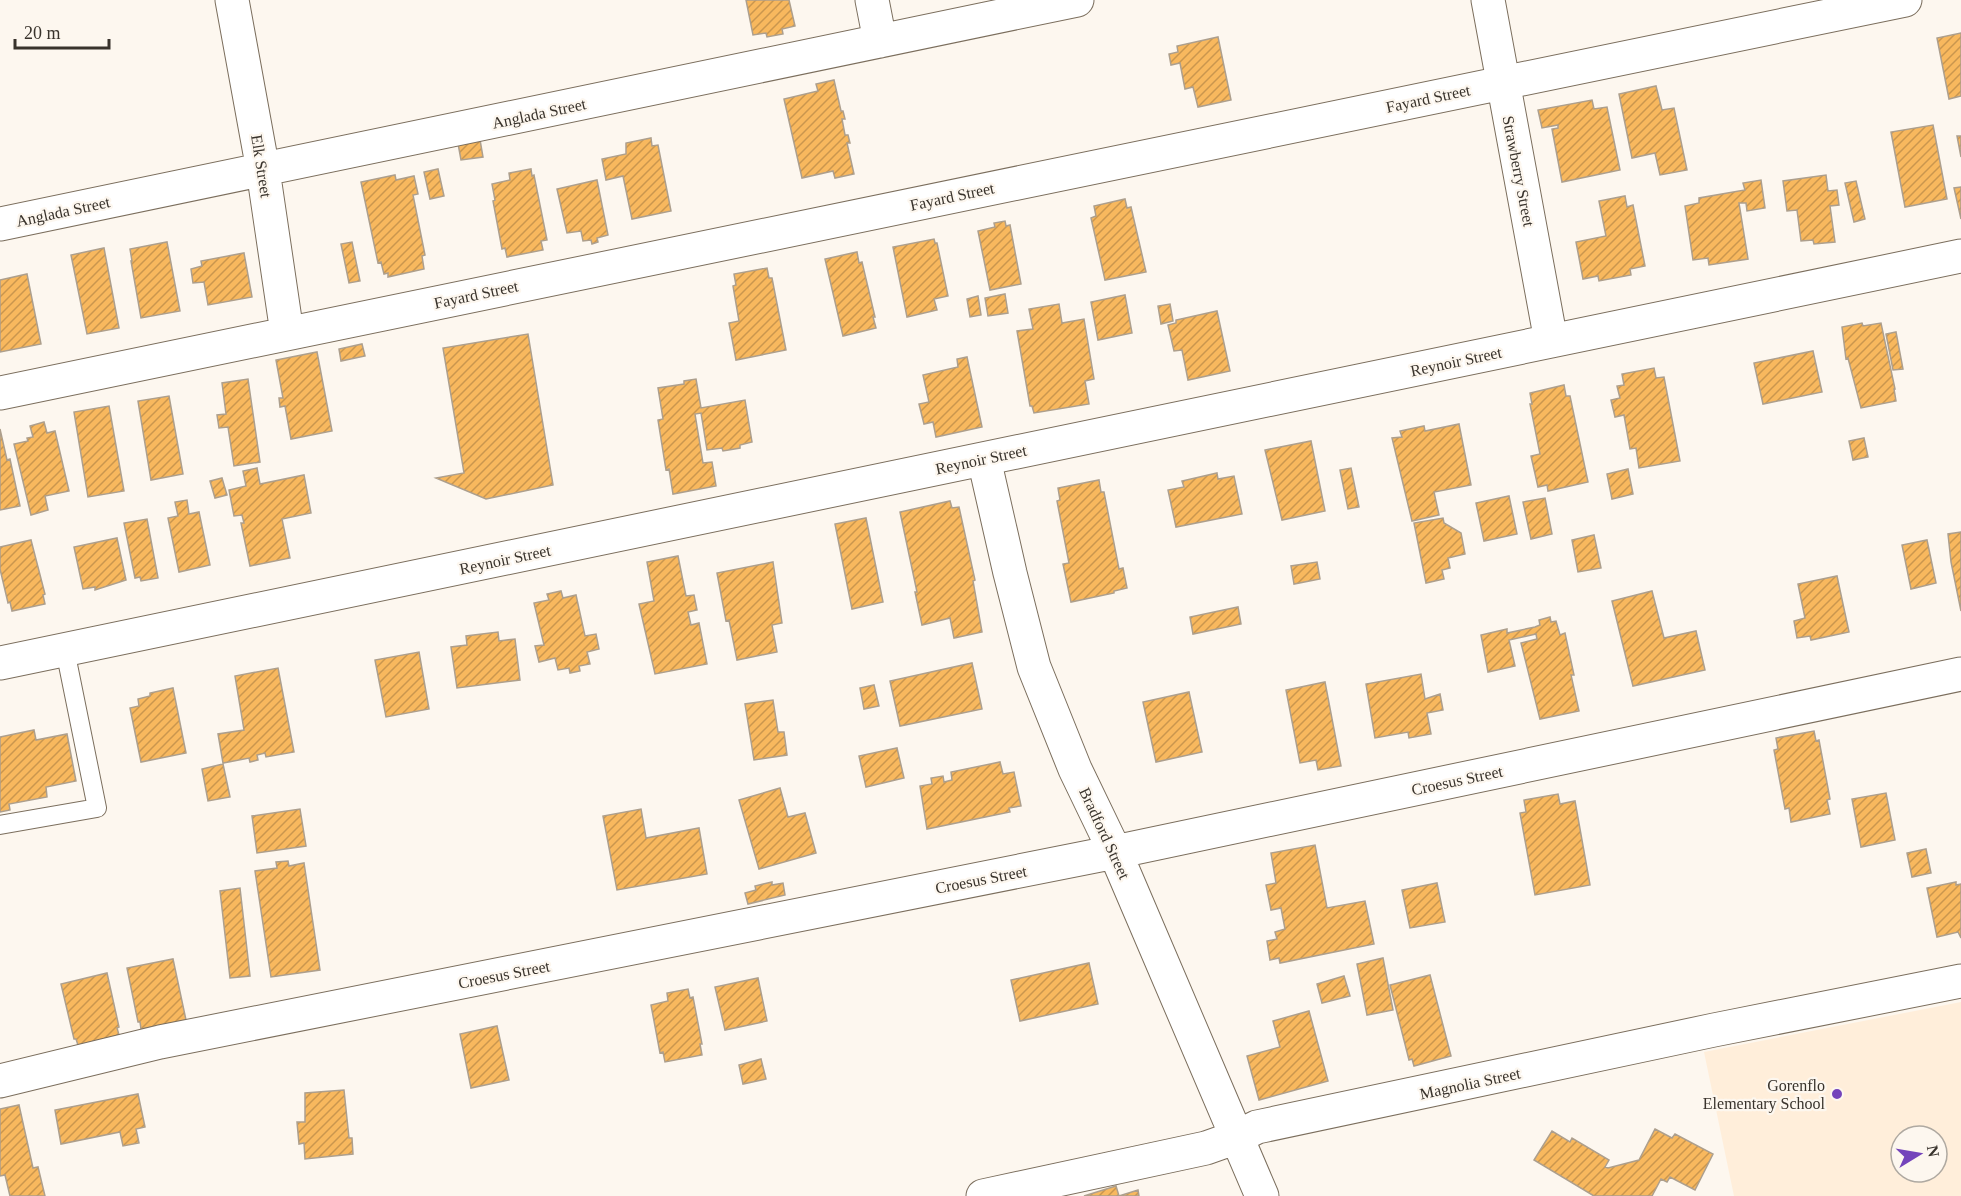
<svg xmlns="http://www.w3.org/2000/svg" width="1961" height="1196" viewBox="0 0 1961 1196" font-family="'Times New Roman',serif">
<defs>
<pattern id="building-hatch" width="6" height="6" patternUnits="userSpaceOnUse" patternTransform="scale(1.5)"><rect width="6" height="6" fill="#f8b85e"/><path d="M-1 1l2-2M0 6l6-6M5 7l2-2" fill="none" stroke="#ca964e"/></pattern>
</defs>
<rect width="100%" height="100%" fill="#fdf7ef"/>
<!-- built -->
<path fill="#ffeeda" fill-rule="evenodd" d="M1961,1002V1196H1734L1704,1052ZM1901,1136H1937V1172H1901Z"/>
<!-- building -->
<path fill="url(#building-hatch)" stroke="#ad9f8d" stroke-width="1.5" d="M746,0H789L795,26L782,29L783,34L767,37L766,33L753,35Z
M1961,33V96L1949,99L1937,38Z
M1218,37L1231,100L1198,107L1193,87L1185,89L1180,63L1171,65L1169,54L1178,52L1177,46Z
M834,80L841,111H843L845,119H842L845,135H848L850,143H847L854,174L835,178L833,171L802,178L784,99L818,91L816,84Z
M1656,86L1662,110L1674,108L1687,170L1660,175L1655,153L1632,158L1619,94Z
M1592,100L1594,109L1607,107L1620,170L1562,182L1552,129L1558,128V125L1542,128L1538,110Z
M1933,125L1947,199L1905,207L1891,132Z
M479,134L483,157L461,160L457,138Z
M1957,136H1961V157Z
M651,138L652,146L658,145L671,211L632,219L623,176L606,180L602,159L626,154V143Z
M438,169L444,196L430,199L424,172Z
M531,169L532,176L534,175L547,240L541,241L543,250L507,257L505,248L502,249L493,201L495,200L492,184L510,180L509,173Z
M395,175L396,180L414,176L418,194L413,195L425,255L422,256L424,269L388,277V273L384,274L381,262L378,263L361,182Z
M1826,175L1828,191L1837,190L1839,205L1830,206L1835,242L1814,244L1813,240L1801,241L1797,210L1787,211L1783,181Z
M597,180L608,235L597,238L598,242L592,244L591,240L583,241L581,231L567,233L557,189Z
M1761,180L1765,208L1747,211L1746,203H1739L1748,259L1709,265L1708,258L1693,260L1685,206L1699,203V198L1745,190L1743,183Z
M1856,181L1865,219L1854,222L1845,183Z
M1961,187V219L1954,188Z
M1625,196L1627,207L1633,205L1645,266L1630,269L1631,275L1599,281L1598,276L1583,279L1576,242L1606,236L1599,201Z
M1125,199L1127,208L1131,207L1146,272L1105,280L1091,218L1096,216L1094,206Z
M1005,221L1006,226L1010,225L1021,284L990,290L978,231L995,227L994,223Z
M934,239L935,243H937L948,296L934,299L937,310L907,317L893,247Z
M167,242L180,311L141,318L131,261H132L130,249Z
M352,242L360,281L349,283L341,244Z
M104,248L119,328L87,334L71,255Z
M857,252L859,263L862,262L875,317H873L876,328L843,336L825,259Z
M244,253L252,297L208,305L204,282L193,283L191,269L202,266L201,261Z
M767,268L769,278H772L786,350L736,360L729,323L739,321L733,286L736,285L734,274Z
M27,274L41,344L0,352V280Z
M1005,294L1008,313L988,316L985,298Z
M1125,295L1132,333L1098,340L1091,302Z
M978,296L981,315L970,317L967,299Z
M1059,304L1062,323L1084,319L1094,379L1085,381L1089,404L1034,413L1032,406H1030L1017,331L1033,329L1029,309Z
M1170,304L1173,321L1161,324L1158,306Z
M1217,311L1230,371L1188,380L1182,350L1174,351L1168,325L1176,323V320Z
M1862,323L1863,326L1881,323L1895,389H1894L1896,401L1861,408L1848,358L1846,359L1842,327Z
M1896,332L1903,369L1893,370L1886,334Z
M528,334L553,485L486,499L436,478L464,473L443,348Z
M362,344L365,356L341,361L339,349Z
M1813,351L1822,392L1763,404L1754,363Z
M317,352L332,431L291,439L285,406L280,407L279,398H283L276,360Z
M967,357L982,427L936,437L933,422L924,424L919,404L929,402L923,375L958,367L957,359Z
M1654,368L1656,378L1664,377L1680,461L1639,468L1636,448L1630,449L1624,415L1615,417L1611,400L1620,398L1617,386L1624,385L1622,374Z
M248,379L260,462L234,466L228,427L219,428L217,415L226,414L222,383Z
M696,379L701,408L745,400L752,442L740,445V448L723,451L722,448L707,450L701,413L695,414L703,463L712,462L716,486L673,494L669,469L666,470L658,420L663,419L658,388L684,384V381Z
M1564,385L1566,396H1570L1588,482L1548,491L1547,485L1538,487L1531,456L1540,454L1530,404H1532L1530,393Z
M169,396L183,474L151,480L138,401Z
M109,406L124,491L88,497L74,412Z
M44,422L47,433L55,431L69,491L45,496L48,510L31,515L14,444L28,441L27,438L33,437L30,426Z
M1459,424L1471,485L1434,492L1439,515L1412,521L1392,438L1402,437L1400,431L1424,426L1425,431Z
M0,429L7,460L10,459L20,506L0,510Z
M1864,438L1868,457L1853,460L1849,441Z
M1311,441L1325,511L1282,520L1265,450Z
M257,468L260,484L304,475L311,513L282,519L290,558L250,566L241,523H244L242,515L234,516L229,490L246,486L243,471Z
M1351,468L1359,507L1348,509L1340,470Z
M1628,469L1633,494L1612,499L1607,474Z
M1217,473L1218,479L1234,476L1242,514L1176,527L1168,490L1184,487L1182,481Z
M222,478L227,495L215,498L210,481Z
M1099,480L1101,492H1104L1119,569L1123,568L1127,588L1114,591V593L1071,602L1063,564L1069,563L1057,501L1060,500L1058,488Z
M1509,496L1517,534L1484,541L1476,503Z
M1545,498L1552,534L1531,539L1523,502Z
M187,500L189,514L199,512L210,565L179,572L168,518L178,516L175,502Z
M950,501L952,508L959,507L975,580L973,581L982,632L954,638L950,618L922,625L915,592H917L900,512Z
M866,518L883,602L852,609L835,524Z
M1443,518L1444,523L1461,533L1465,554L1448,558L1450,568L1442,570L1444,579L1426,583L1414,523Z
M147,519L158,578L141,581L140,577L135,578L124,523Z
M1961,532V611L1951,562L1948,534Z
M1594,535L1601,568L1578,572L1572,540Z
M117,538L126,580L95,590V587L83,589L74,547Z
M31,540L45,594L43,595L45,604L12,611L10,602L8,603L0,569V547Z
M1927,540L1936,583L1911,589L1902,545Z
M678,556L686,596L694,595L697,610L688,612L691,625L699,623L707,664L655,674L639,604L654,601L647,562Z
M773,562L782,623L772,625L777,652L737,660L729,620L726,621L717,573Z
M1317,562L1320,579L1294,584L1291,566Z
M1837,576L1849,632L1811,640L1810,636L1797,638L1794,621L1805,618L1798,584Z
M561,591L563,598L576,595L585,636L596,634L599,649L587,652L590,664L579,666L580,671L570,673L569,668L558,670L555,658L539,662L535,646L544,645L534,603L549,600L547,594Z
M1652,591L1664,638L1696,631L1705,670L1633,686L1612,601Z
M1238,607L1241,624L1193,634L1190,617Z
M1550,617L1551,622L1556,621L1560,635L1565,633L1574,675H1571L1579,711L1540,719L1521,643L1537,639L1536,634L1509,640L1515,666L1488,672L1481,635L1507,629V633L1535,627L1540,625L1539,620Z
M498,632L499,641L515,639L520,680L457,688L451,647L467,645L466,636Z
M419,652L429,709L386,717L375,660Z
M972,663L982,709L900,726L890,681Z
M278,668L294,752L266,757L265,753L257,755L258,760L250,762L249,758L223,763L218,734L244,730L235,676Z
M1421,674L1425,699L1440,694L1443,710L1427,713L1431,734L1409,738L1408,732L1375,738L1366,684Z
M1325,682L1341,766L1318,770L1316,760L1300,763L1286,690Z
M874,685L879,706L864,709L860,688Z
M173,688L186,753L141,762L130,708L139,706L138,699L150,696V693Z
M1189,692L1202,752L1156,762L1143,702Z
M773,700L778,732H784L787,755L754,760L745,704Z
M34,730L36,740L67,734L76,781L46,787L47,797L9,804L10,810L0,812V737Z
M1814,731L1816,741L1819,740L1830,799L1827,800L1830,814L1791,822L1789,808L1785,809L1774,750L1778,749L1776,738Z
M897,748L904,778L866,787L859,756Z
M1000,762L1003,774L1014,772L1021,806L1009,808L1010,812L927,829L920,786L932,784L931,778L943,776L944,782L952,780L951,772Z
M223,764L230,797L208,801L202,769Z
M780,788L788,817L805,813L816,853L759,869L739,800Z
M1886,793L1895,840L1861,847L1852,799Z
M1558,794L1560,804L1575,801L1590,885L1535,895L1520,813L1526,812L1524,800Z
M300,809L306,846L257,853L252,816Z
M641,809L646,838L699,828L707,874L617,890L603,816Z
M1315,845L1327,908L1365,901L1374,944L1280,963L1279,958L1270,960L1267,941L1277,939L1275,932L1285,929L1281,908L1271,910L1266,885L1276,883L1271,853Z
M1926,849L1931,873L1912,877L1907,853Z
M288,861L289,866L304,863L320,970L271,977L255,871L277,868L276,862Z
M772,882V885L783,883L785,895L748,904L745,893L756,890L755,886Z
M1956,882V885L1961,884V938L1958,932L1937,937L1927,888Z
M1437,883L1445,922L1410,928L1402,890Z
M240,888L250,976L230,978L220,891Z
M1383,958L1393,1010L1367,1015L1357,964Z
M173,959L186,1020L141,1029L140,1022H138L127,968Z
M1089,963L1098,1004L1020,1021L1011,980Z
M107,973L119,1027L117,1028L119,1035L78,1045L76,1039H74L61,984Z
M1430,975L1451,1056L1414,1066L1412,1059L1409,1060L1390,985Z
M1344,976L1350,996L1322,1003L1317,984Z
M758,978L767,1021L725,1030L715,987Z
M688,989L690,998L693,997L702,1044H700L702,1055L665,1062L663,1052L660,1053L651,1005L668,1001L667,993Z
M1309,1011L1328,1081L1259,1100L1247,1056L1280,1047L1273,1021Z
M497,1026L509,1080L471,1088L460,1034Z
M761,1059L766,1079L743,1084L739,1065Z
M344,1090L349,1138H352L353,1154L305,1159L304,1143L299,1144L297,1122H305V1093Z
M138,1094L145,1127L136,1129L139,1143L123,1146L120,1132L61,1144L55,1110Z
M19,1105L33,1168L38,1167L45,1196H10L5,1175L0,1176V1109Z
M1655,1129L1672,1138L1675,1134L1713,1154L1695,1190L1670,1177L1667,1182L1661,1179L1652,1196H1594L1534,1160L1552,1131L1570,1142L1572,1138L1609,1160L1605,1167L1608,1168L1639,1160Z
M1116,1186L1119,1196L1138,1190L1139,1196H1084Z"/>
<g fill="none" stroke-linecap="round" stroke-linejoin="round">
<!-- lane casing -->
<g stroke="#7b6e5d" stroke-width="20">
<path id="lane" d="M0,825L97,808L65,650"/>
</g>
<!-- street casing -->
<g stroke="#7b6e5d" stroke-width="35">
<path id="street" d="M232,0L263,170L287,333
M872,0L880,41
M1488,0L1551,341
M0,224L1077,0
M0,393L1905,0
M984,459L1010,573L1034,667L1075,769L1115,852L1262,1196
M0,663L1961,256
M0,1081L160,1042L1115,852L1961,674
M983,1196L1206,1148L1237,1137L1257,1127L1714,1030L1961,981"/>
</g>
<!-- lane -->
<use href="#lane" stroke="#fff" stroke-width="18"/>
<!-- street -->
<use href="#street" stroke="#fff" stroke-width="33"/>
</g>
<!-- markers -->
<circle fill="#7444bb" stroke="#fdf7ef" stroke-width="2" cx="1837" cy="1094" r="6"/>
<g text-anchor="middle" stroke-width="4.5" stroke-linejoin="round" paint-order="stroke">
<!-- street labels -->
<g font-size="16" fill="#39332c" stroke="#fdf7ef">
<text transform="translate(1428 98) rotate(-12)" y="6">Fayard Street</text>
<text transform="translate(539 113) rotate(-12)" y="6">Anglada Street</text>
<text transform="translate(262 166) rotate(81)" y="6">Elk Street</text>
<text transform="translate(1519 171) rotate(79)" y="6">Strawberry Street</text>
<text transform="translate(952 196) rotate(-12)" y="6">Fayard Street</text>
<text transform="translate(63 211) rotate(-12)" y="6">Anglada Street</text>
<text transform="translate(476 294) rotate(-12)" y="6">Fayard Street</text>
<text transform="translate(1456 361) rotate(-12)" y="6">Reynoir Street</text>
<text transform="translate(981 459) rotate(-12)" y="6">Reynoir Street</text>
<text transform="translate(505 559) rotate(-12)" y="6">Reynoir Street</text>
<text transform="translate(1457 780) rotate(-12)" y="6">Croesus Street</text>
<text transform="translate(1105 833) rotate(65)" y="6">Bradford Street</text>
<text transform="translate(981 879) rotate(-11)" y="6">Croesus Street</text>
<text transform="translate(504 974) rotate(-11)" y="6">Croesus Street</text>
<text transform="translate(1470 1083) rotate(-12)" y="6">Magnolia Street</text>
</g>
<!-- poi labels -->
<g font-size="16" fill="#39332c" stroke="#fdf7ef" text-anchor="end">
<text x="1825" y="1091">Gorenflo<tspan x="1825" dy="18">Elementary School</tspan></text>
</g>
</g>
<!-- north arrow -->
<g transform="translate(1919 1154) rotate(79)"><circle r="28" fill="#fdf7ef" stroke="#afa9a1" stroke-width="1.5"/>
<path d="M0-4.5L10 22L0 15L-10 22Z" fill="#7444bb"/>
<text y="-9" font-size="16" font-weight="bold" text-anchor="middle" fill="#39332c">N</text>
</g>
<!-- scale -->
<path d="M15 39v9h94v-9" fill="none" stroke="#39332c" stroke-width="3"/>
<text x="24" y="39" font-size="18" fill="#39332c" stroke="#fdf7ef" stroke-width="4.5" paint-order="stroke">20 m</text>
</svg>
